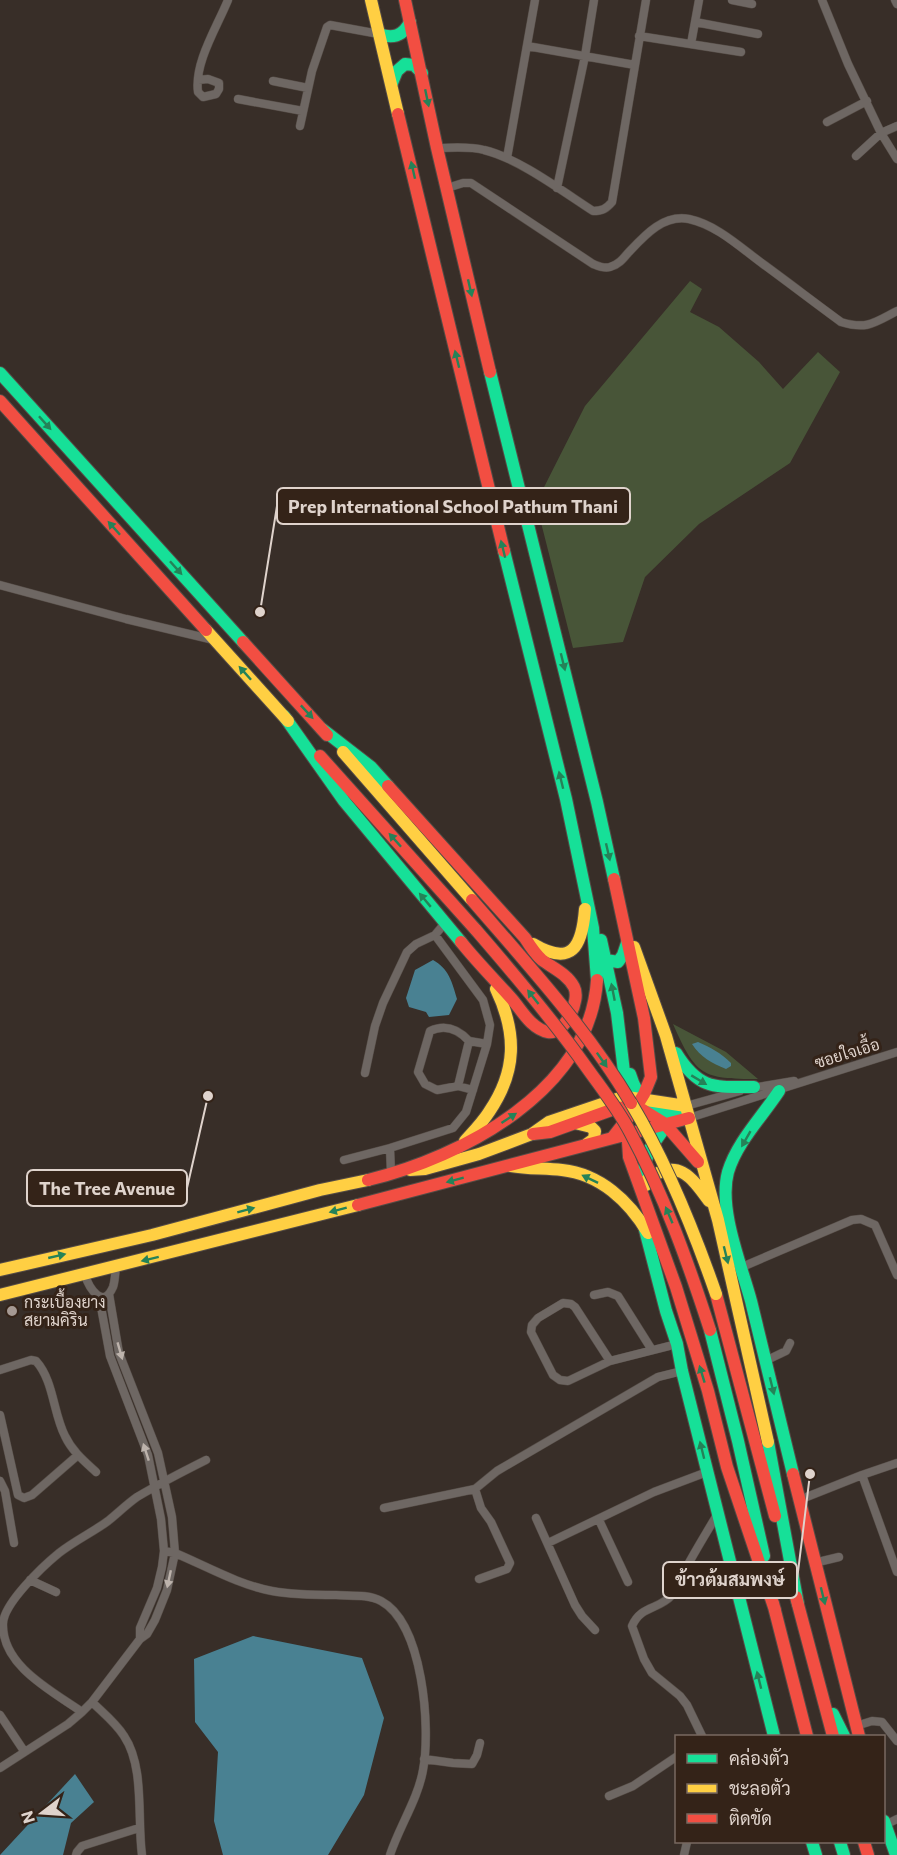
<svg xmlns="http://www.w3.org/2000/svg" width="897" height="1855" viewBox="0 0 897 1855" font-family="Commissioner,Sarabun,sans-serif">
<rect width="100%" height="100%" fill="#382e28"/>
<!-- green -->
<path fill="#485538" d="M690,281L702,289L690,312L719,327L759,362L783,389L818,352L840,372L790,463L699,524L645,577L623,642L573,648L536,503L585,406Z
M673,1024L726,1052L758,1079C702,1079 696,1076 673,1024Z"/>
<!-- water -->
<path fill="#498192" d="M433,960C449,969 452,982 457,999L449,1015L429,1017L426,1012L409,1007L406,998L415,970Z
M698,1042C710,1047 721,1053 731,1063V1066L726,1069C712,1063 700,1057 692,1044Z
M253,1636L362,1658L384,1718L364,1795L328,1855H223L214,1821L218,1752L195,1722L194,1659Z
M75,1774L94,1802L71,1823L63,1855H0Z"/>
<g fill="none" stroke-linecap="round" stroke-linejoin="round">
<!-- street casing -->
<g stroke="#554c46" stroke-width="9">
<path id="street" d="M732,0L752,4
M822,0L848,64L881,133L897,159
M895,0L897,4
M695,22L758,34
M639,36L741,52
M691,44L699,0
M527,46L635,65
M198,80L208,79L219,83V89L216,94L203,97L198,92C194,63 217,27 228,0
M273,81L308,88
M238,99L303,111
M827,122L867,101
M300,126L312,71L327,27L330,25L379,34
M437,148C452,148 469,146 484,150C518,158 562,191 593,211C602,211 606,209 612,202L646,0
M856,156L881,133L897,126
M507,158L535,0
M447,188L463,183H471L593,264C598,266 604,269 610,267C618,265 623,259 628,253C644,236 663,214 689,219C717,225 741,248 763,264C789,283 815,303 841,322C867,330 874,323 897,311
M557,188L585,56L594,0
M0,585L126,619L214,640
M469,1041L487,1044
M365,1073L375,1026L383,1003L407,952L416,944L435,935L445,923
M458,1086L469,1041C458,1029 445,1024 430,1031L418,1072L425,1084L437,1090L458,1086L473,1090
M752,1088L794,1081
M686,1106L740,1091
M689,1118L897,1052
M344,1160L390,1148
M391,1173L390,1148L453,1128L466,1112L487,1044L490,1025L483,1000L435,935
M742,1267L852,1220L861,1219L875,1225L897,1275
M85,1275C89,1288 103,1310 113,1287C115,1281 115,1274 116,1267
M594,1295L608,1292L618,1296L652,1350
M99,1296L110,1356L148,1455L161,1519L164,1551L162,1567L157,1588L140,1628V1639
M610,1361L575,1307L571,1304L563,1303L538,1318L532,1325L531,1332L553,1375L560,1380L568,1381L610,1361L677,1344
M765,1361L786,1351L790,1343
M0,1370L31,1360L36,1361C54,1381 53,1413 65,1436C72,1451 84,1461 96,1472
M0,1415L18,1495L24,1498L32,1495L78,1455
M897,1463L862,1475L897,1572
M0,1481L5,1491L14,1543
M475,1489L481,1508L491,1522L510,1563L507,1569L479,1579
M799,1500L862,1475
M384,1508L475,1489L497,1471L658,1377L682,1371
M536,1518L575,1605L582,1616L595,1630
M599,1520L628,1582
M548,1543L654,1492L707,1472
M164,1551L175,1553C206,1566 239,1585 272,1591C294,1595 315,1595 336,1595C350,1596 368,1594 381,1601C423,1623 431,1728 423,1770C418,1799 399,1827 390,1855
M814,1563L839,1557
M30,1580L56,1592
M92,1702C102,1712 116,1723 124,1736C145,1767 137,1819 142,1855
M82,1712C52,1691 2,1666 3,1624C3,1604 43,1566 59,1553C74,1541 93,1532 108,1521C118,1513 127,1504 137,1497C159,1484 182,1472 206,1460
M0,1715L24,1751
M856,1726L872,1721L882,1722L897,1741
M702,1736L687,1705L680,1696L652,1673L644,1659L632,1626C641,1605 659,1610 672,1595C678,1588 681,1579 685,1570C695,1551 707,1532 718,1513
M424,1759L453,1763L472,1764L477,1755L480,1743
M0,1768L68,1724L82,1712L92,1702L140,1639L147,1634L155,1620L167,1590L175,1553L172,1517L158,1453L119,1353L109,1294
M609,1796L633,1786L676,1757
M885,1825L897,1819
M76,1855L77,1852L82,1846L139,1828
M684,1855L687,1842"/>
</g>
<!-- fast casing -->
<g stroke="#554c46" stroke-width="14">
<path id="fast" d="M379,34C393,39 403,36 410,22
M392,83L397,71L405,64L414,65L422,73
M490,372L597,802L614,879
M0,373L243,642
M504,551L566,799L593,928L597,980
M284,716L344,801L461,942
M322,729L371,767L388,786
M601,940L617,1013L627,1097
M606,960L618,962L623,955L627,943
M676,1053C699,1090 714,1087 754,1087
M630,1074C640,1108 657,1109 688,1118
M779,1091C762,1117 737,1142 728,1172C718,1209 741,1264 751,1301C765,1359 779,1416 793,1474
M643,1171L649,1150L668,1123
M644,1226L666,1311L677,1344L682,1371L774,1736
M710,1330L738,1441L764,1556
M768,1442L798,1604
M833,1714L844,1736
M884,1821L896,1855
M812,1842L816,1855
M840,1842L844,1855"/>
</g>
<!-- slow casing -->
<g stroke="#554c46" stroke-width="14">
<path id="slow" d="M371,0L398,114
M206,630L288,721
M343,752L472,900
M533,944C572,967 582,947 585,909
M634,947L666,1036L718,1220L768,1442
M575,1123L591,1127L595,1131L594,1139L587,1144
M465,1141C473,1132 482,1123 489,1112C517,1071 517,1033 496,989
M511,1166C528,1169 545,1168 562,1170C600,1174 629,1201 648,1233
M410,1170L425,1169L479,1154L532,1134L549,1122L617,1099L627,1097L686,1106
M646,1185L647,1180C677,1157 691,1176 709,1201
M0,1270L152,1235L320,1190L368,1180
M0,1295L358,1205"/>
</g>
<!-- jam casing -->
<g stroke="#554c46" stroke-width="14">
<path id="jam" d="M405,0L437,148L490,372
M398,114L504,551
M0,401L206,630
M243,642L327,735
M320,756L476,930
M388,786L525,938C530,946 535,954 542,960C553,968 567,974 574,987C581,1000 565,1035 548,1032C531,1029 521,1009 511,998C494,979 477,962 461,942
M627,1126L629,1157L676,1287L708,1391L727,1467L775,1610
M533,1134L550,1132L617,1108L631,1107L643,1110L664,1123L698,1162
M613,1137L635,1109L644,1094L651,1077L644,1018L614,879
M368,1180C463,1157 590,1090 597,980
M358,1205L689,1118
M716,1294L775,1516
M793,1474L859,1736
M796,1597L833,1736
M773,1603L807,1736
M864,1842L868,1855"/>
</g>
<!-- street -->
<use href="#street" stroke="#6e6763" stroke-width="8"/>
<!-- fast -->
<use href="#fast" stroke="#16e098" stroke-width="12"/>
<!-- slow -->
<use href="#slow" stroke="#ffcf43" stroke-width="12"/>
<!-- jam -->
<use href="#jam" stroke="#f24e42" stroke-width="12"/>
<!-- slow-bridge casing -->
<g stroke="#554c46" stroke-width="14" stroke-linecap="butt">
<path id="slow-bridge" d="M631,1103C667,1163 693,1228 716,1294"/>
</g>
<!-- jam-bridge casing -->
<g stroke="#554c46" stroke-width="14" stroke-linecap="butt">
<path id="jam-bridge" d="M472,900C528,965 587,1029 631,1103
M476,930C515,975 553,1020 587,1068C602,1089 618,1109 630,1132C664,1195 688,1262 710,1330"/>
</g>
<!-- slow-bridge -->
<use href="#slow-bridge" stroke="#ffcf43" stroke-width="12"/>
<!-- jam-bridge -->
<use href="#jam-bridge" stroke="#f24e42" stroke-width="12"/>
</g>
<!-- one-way arrows -->
<defs><path id="oneway-solid" d="M-6-.8H1V-3.2L6.5 0L1 3.2V.8H-6Z" transform="scale(1.5)"/></defs>
<g fill="#258258">
<use href="#oneway-solid" transform="translate(427 98) rotate(78)"/>
<use href="#oneway-solid" transform="translate(413 170) rotate(-103)"/>
<use href="#oneway-solid" transform="translate(470 288) rotate(77)"/>
<use href="#oneway-solid" transform="translate(457 359) rotate(-104)"/>
<use href="#oneway-solid" transform="translate(45 423) rotate(48)"/>
<use href="#oneway-solid" transform="translate(114 528) rotate(-132)"/>
<use href="#oneway-solid" transform="translate(503 549) rotate(-104)"/>
<use href="#oneway-solid" transform="translate(176 568) rotate(48)"/>
<use href="#oneway-solid" transform="translate(563 662) rotate(76)"/>
<use href="#oneway-solid" transform="translate(245 673) rotate(-132)"/>
<use href="#oneway-solid" transform="translate(307 712) rotate(47)"/>
<use href="#oneway-solid" transform="translate(561 780) rotate(-104)"/>
<use href="#oneway-solid" transform="translate(395 840) rotate(-132)"/>
<use href="#oneway-solid" transform="translate(608 852) rotate(77)"/>
<use href="#oneway-solid" transform="translate(425 900) rotate(-130)"/>
<use href="#oneway-solid" transform="translate(613 992) rotate(-101)"/>
<use href="#oneway-solid" transform="translate(533 997) rotate(-128)"/>
<use href="#oneway-solid" transform="translate(602 1060) rotate(55)"/>
<use href="#oneway-solid" transform="translate(699 1080) rotate(31)"/>
<use href="#oneway-solid" transform="translate(509 1118) rotate(-33)"/>
<use href="#oneway-solid" transform="translate(746 1139) rotate(120)"/>
<use href="#oneway-solid" transform="translate(590 1179) rotate(-154)"/>
<use href="#oneway-solid" transform="translate(455 1180) rotate(165)"/>
<use href="#oneway-solid" transform="translate(246 1210) rotate(-15)"/>
<use href="#oneway-solid" transform="translate(338 1210) rotate(165)"/>
<use href="#oneway-solid" transform="translate(669 1215) rotate(-113)"/>
<use href="#oneway-solid" transform="translate(726 1255) rotate(76)"/>
<use href="#oneway-solid" transform="translate(57 1256) rotate(-13)"/>
<use href="#oneway-solid" transform="translate(150 1259) rotate(166)"/>
<use href="#oneway-solid" transform="translate(702 1374) rotate(-107)"/>
<use href="#oneway-solid" transform="translate(772 1386) rotate(76)"/>
<use href="#oneway-solid" transform="translate(702 1450) rotate(-104)"/>
<use href="#oneway-solid" transform="translate(823 1596) rotate(76)"/>
<use href="#oneway-solid" transform="translate(759 1680) rotate(-104)"/>
</g>
<g fill="#bdb3ac">
<use href="#oneway-solid" transform="translate(120 1351) rotate(74)"/>
<use href="#oneway-solid" transform="translate(146 1452) rotate(-108)"/>
<use href="#oneway-solid" transform="translate(169 1579) rotate(102)"/>
</g>
<!-- markers -->
<circle fill="#a59993" stroke="#342318" stroke-width="2" cx="12" cy="1311" r="6"/>
<g text-anchor="middle" stroke-width="6" stroke-linejoin="round" paint-order="stroke">
<!-- street labels -->
<g font-size="16" fill="#dfd3cc" stroke="#342318">
<text transform="translate(847 1053) rotate(-17)" y="6">ซอยใจเอื้อ</text>
</g>
<!-- poi labels -->
<g font-size="16" fill="#dfd3cc" stroke="#342318" text-anchor="start">
<text x="24" y="1308">กระเบื้องยาง<tspan x="24" dy="18">สยามคิริน</tspan></text>
</g>
</g>
<!-- callouts -->
<path fill="none" stroke="#dfd3cc" stroke-width="2" d="M260 612L277 506M208 1096L187 1188M810 1474L797 1580"/>
<g fill="#dfd3cc" stroke="#342318" stroke-width="2">
<circle cx="260" cy="612" r="6"/>
<circle cx="208" cy="1096" r="6"/>
<circle cx="810" cy="1474" r="6"/>
</g>
<g fill="#342318" stroke="#dfd3cc" stroke-width="2">
<rect x="277" y="488" width="353" height="36" rx="6"/>
<rect x="27" y="1170" width="160" height="36" rx="6"/>
<rect x="663" y="1562" width="134" height="36" rx="6"/>
</g>
<g font-size="18" text-anchor="middle" font-weight="bold" fill="#dfd3cc">
<text x="453" y="513">Prep International School Pathum Thani</text>
<text x="107" y="1195">The Tree Avenue</text>
<text x="730" y="1586">ข้าวต้มสมพงษ์</text>
</g>
<!-- legend -->
<rect x="675" y="1735" width="210" height="108" fill="#342318" stroke="#786960" stroke-width="1.5"/>
<rect x="687" y="1754" width="30" height="9" fill="#16e098" stroke="#786960" stroke-width="1.5"/>
<text x="729" y="1765" font-size="18" fill="#dfd3cc">คล่องตัว</text>
<rect x="687" y="1784" width="30" height="9" fill="#ffcf43" stroke="#786960" stroke-width="1.5"/>
<text x="729" y="1795" font-size="18" fill="#dfd3cc">ชะลอตัว</text>
<rect x="687" y="1814" width="30" height="9" fill="#f24e42" stroke="#786960" stroke-width="1.5"/>
<text x="729" y="1825" font-size="18" fill="#dfd3cc">ติดขัด</text>
<!-- north arrow -->
<g transform="translate(42 1813) rotate(253)" stroke="#342318" stroke-width="4.5" paint-order="stroke">
<path d="M0-4.5L10 22L0 15L-10 22Z" fill="#dfd3cc"/>
<text y="-9" font-size="16" font-weight="bold" text-anchor="middle" fill="#dfd3cc">N</text>
</g>
</svg>
